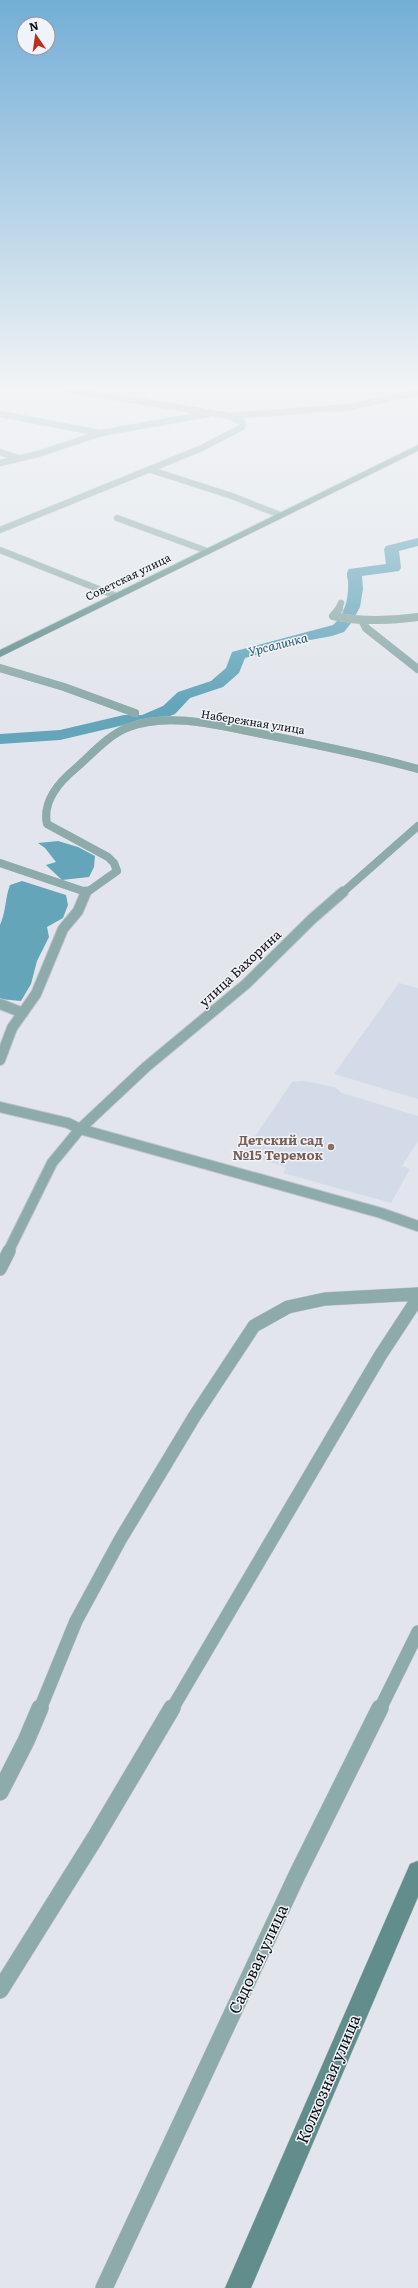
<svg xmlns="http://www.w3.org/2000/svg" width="418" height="2288" viewBox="0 0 418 2288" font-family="Literata,serif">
<rect width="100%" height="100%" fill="#e2e6ec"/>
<!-- built -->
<path fill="#d4dbe8" d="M399,983L418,988V1099L334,1074Z
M304,1081L335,1087L342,1093L418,1116V1141L402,1166L410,1169L391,1203L283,1173L286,1167L243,1154L292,1082Z"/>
<!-- water -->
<path fill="#64a5ba" d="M58,841L78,847L95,856L94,867L89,877L62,880L46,865L56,862L45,848L38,843Z
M22,881L66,895L68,905L63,918L47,927L49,937L37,961L31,984L21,1001L0,999V925C6,912 5,898 10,885Z"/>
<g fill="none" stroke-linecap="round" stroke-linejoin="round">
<!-- river -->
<path fill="#64a5ba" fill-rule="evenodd" d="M418,538V546L399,551L401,568L399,571L362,576L363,589L360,607L352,622L344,632L332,636L305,641L245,658L239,673L223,687L190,698L175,714L150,724L124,725L60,740L0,744V734L60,730L124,715H142L163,706L178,692L211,681L226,668L232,652L333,625C345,614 349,598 348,581C347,576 346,573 349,569L386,564L384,549L386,546Z"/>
<!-- street-far4 casing -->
<g stroke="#c0c4c9" stroke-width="7">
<path id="street-far4" d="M54,387L230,416
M0,414L100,433
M0,452L18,458
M0,463L38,454L101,433L208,414
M151,470L232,496L280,515
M117,518L207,551
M0,530L202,448L242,427L243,423L230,416L349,407L418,392
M0,550L116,596
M338,610L341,603"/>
</g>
<!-- street-far3 casing -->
<g stroke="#c0c4c9" stroke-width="8">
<path id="street-far3" d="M339,609L333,616C362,622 389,621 418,617
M363,622L366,628L418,669
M0,668L64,687L135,713
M0,863L86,892
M86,893L117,871L114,863L108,857L47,824C42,801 59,782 76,768C91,755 109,734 129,727C171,711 224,727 267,735C318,745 368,755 418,769
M342,893L418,826"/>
</g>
<!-- street-far2 casing -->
<g stroke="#c0c4c9" stroke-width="12">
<path id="street-far2" d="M0,1004L23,1013
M0,1060L12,1028L36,994L63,929L78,911L86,892
M0,1107L68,1123L80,1129L146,1067L246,984L312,919L343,892
M8,1252L52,1163L80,1129L381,1213L418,1226"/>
</g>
<!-- street-far1 casing -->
<g stroke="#c0c4c9" stroke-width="14">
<path id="street-far1" d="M0,1269L9,1251
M40,1709L76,1621L120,1540L194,1417L254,1326L288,1307L325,1299L418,1294
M172,1709L380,1356L418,1298
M380,1709L418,1632"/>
</g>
<!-- street casing -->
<g stroke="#c0c4c9" stroke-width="18">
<path id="street" d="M0,1792L26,1741L40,1708
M0,1990L95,1838L172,1708
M104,2288L297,1875L380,1708"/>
</g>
<!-- secondary casing -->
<g stroke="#c0c4c9" stroke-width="1">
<path id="secondary" d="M418,445V451L0,657V650Z
M418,1861V1897L251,2288H225L410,1864Z"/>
</g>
<!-- street-far4 -->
<use href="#street-far4" stroke="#8daba9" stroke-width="6"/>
<!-- street-far3 -->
<use href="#street-far3" stroke="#8daba9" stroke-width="8"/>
<!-- street-far2 -->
<use href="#street-far2" stroke="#8daba9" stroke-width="10"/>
<!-- street-far1 -->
<use href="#street-far1" stroke="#8daba9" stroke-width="13"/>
<!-- street -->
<use href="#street" stroke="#8daba9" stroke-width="17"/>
<!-- secondary -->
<use href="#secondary" fill="#618e8c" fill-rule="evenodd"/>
</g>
<!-- sky -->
<linearGradient id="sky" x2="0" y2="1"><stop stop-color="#73aed6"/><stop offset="0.55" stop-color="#f2f4f6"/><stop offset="1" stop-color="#f2f4f6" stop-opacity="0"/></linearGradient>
<rect width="418" height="707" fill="url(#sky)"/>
<!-- markers -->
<circle fill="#8d6e63" stroke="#f0f3f9" stroke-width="1.5" cx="331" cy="1147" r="4"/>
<g text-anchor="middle" stroke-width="3" stroke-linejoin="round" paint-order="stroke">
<!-- far-street labels -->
<g font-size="11" fill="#0e0f11" stroke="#f0f3f9">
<text transform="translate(128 577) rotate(-26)" y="4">Советская улица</text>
<text transform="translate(253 722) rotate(9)" y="4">Набережная улица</text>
</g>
<!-- far-water labels -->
<g font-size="12" font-style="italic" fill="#245a69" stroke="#f0f3f9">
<text transform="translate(278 645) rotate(-14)" y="4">Урсалинка</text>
</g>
<!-- street labels -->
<g font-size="13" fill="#0e0f11" stroke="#f0f3f9">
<text transform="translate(240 968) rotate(-43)" y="5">улица Бахорина</text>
</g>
<!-- education labels -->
<g font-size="13" font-weight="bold" fill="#785e54" stroke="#f0f3f9" text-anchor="end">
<text x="323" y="1145">Детский сад<tspan x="323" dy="15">№15 Теремок</tspan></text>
</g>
<!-- near-street labels -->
<g font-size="16" fill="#0e0f11" stroke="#f0f3f9">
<text transform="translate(258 1959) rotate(-65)" y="6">Садовая улица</text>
<text transform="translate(328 2079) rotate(-67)" y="6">Колхозная улица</text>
</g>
</g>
<!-- north arrow -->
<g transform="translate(36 36) rotate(347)"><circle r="19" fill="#f0f3f9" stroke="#96989c"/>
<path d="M0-3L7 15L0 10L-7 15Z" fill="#bb2f1e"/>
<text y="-6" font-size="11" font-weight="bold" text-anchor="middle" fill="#0e0f11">N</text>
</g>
</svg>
